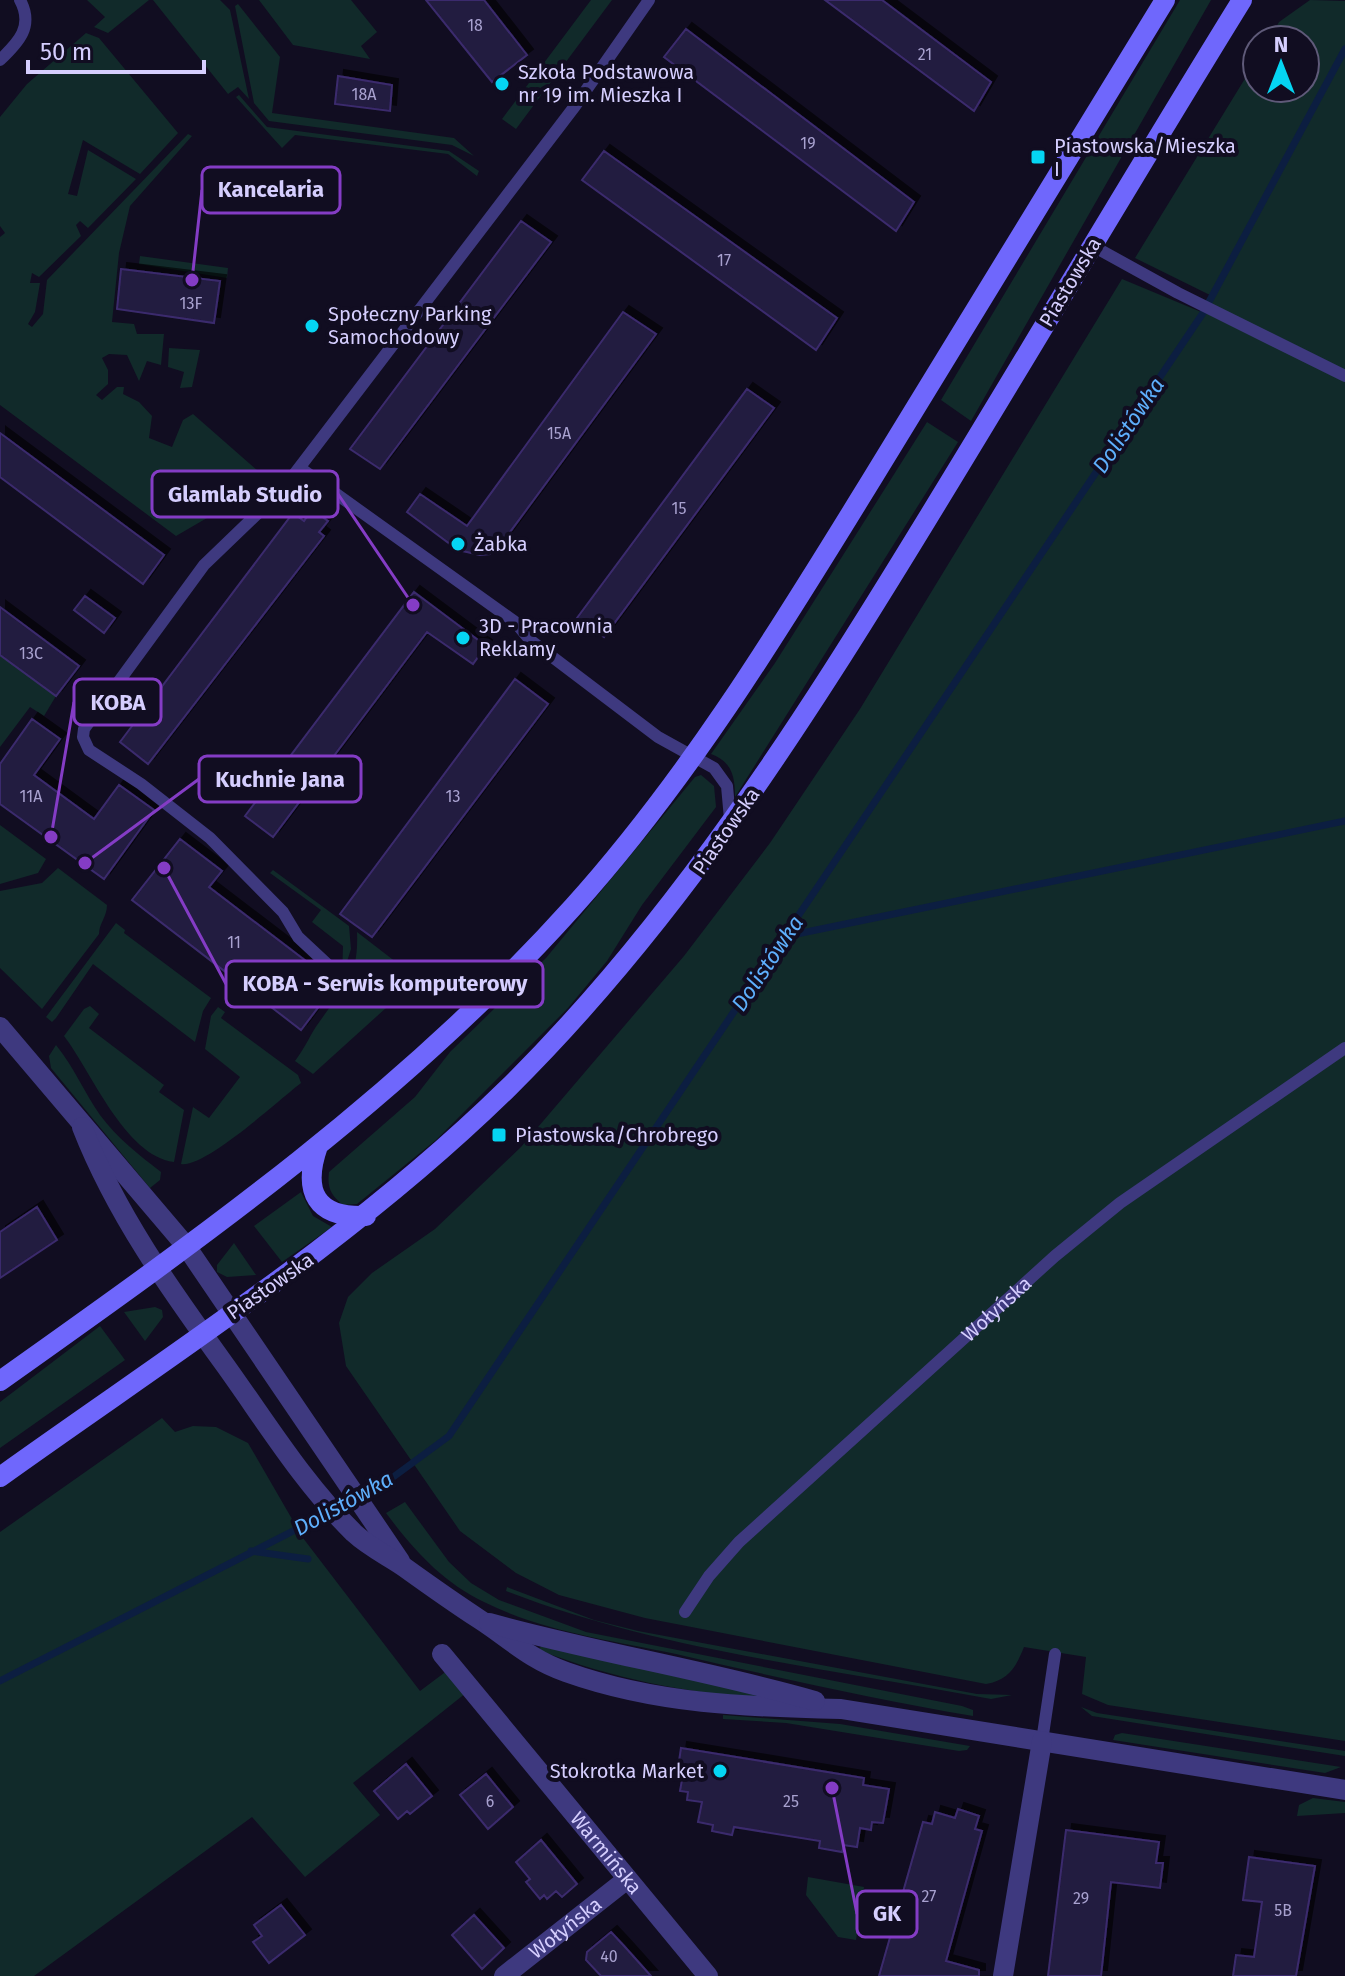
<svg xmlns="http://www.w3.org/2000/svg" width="1345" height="1976" viewBox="0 0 1345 1976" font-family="'Fira Sans',sans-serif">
<defs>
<filter id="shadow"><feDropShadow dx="6" dy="-6" stdDeviation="0" flood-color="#0009"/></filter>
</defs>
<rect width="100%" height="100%" fill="#110d21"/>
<!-- green -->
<path fill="#112a2a" d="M87,0H149L108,33L94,27L105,17Z
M153,0H220L230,10L249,99L238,87L228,94Z
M259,0H351L377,32L361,46L370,59L293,45Z
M591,0H612L516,129L502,119Z
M1180,0H1211L971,421L941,400Z
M1310,0L1345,1V1741L1108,1705L1082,1694L1086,1657L1024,1647C1016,1667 1009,1680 986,1684L645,1618L559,1595L516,1573L460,1531L346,1366L339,1323L348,1297L372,1273L435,1229L521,1147L684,956L770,843L860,709L1122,279L1206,314L1214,297L1135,258L1257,59V88H1305V40H1269L1279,22Z
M238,4L280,57L272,113L454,138L474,156L452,145L269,121L254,103L235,6Z
M86,33L99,38L178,133L140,174L83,140L68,194L77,196L88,150L136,179L88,228L80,221L76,225L81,236L39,277L32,273L30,283H40L35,312L28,324L32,327L43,314L47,280L188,134L192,136L130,206L119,253L112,322L134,324L137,334H164L161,365L147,361L139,381L127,355L109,354L102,358L108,370V384L96,395L102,400L117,387H124L123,394L139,402L152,416L149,438L172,447L183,420L193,414L257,470L207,518L176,536L0,405V237L5,233L0,226V117L27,84Z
M239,95L267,127L449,151L479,171L477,176L448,154L295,135L282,148L236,97Z
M140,256L228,268L227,278L139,264Z
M169,348L200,350L192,387L180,388L184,372L168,367Z
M927,422L958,442L735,797C735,776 732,762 711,754L775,663Z
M0,655L56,696L44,716L30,707L0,747Z
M701,775L714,786L716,807L642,905L607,961L568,1008L436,1140L357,1204L343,1205C331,1195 327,1188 329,1172L415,1097L450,1052L546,958L695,777Z
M0,825L46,859L38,873L0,884Z
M58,868L107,905C107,917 99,923 99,934L42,1009L0,968V891L42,883Z
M273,870L349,926L351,949L342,977L343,946L312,922L321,910L270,873Z
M116,923L125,930L124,933L211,998L203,1011L195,1042L93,964L56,1018L52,1022L46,1017Z
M357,932L418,979L313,1074L295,1061C307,1045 309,1036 320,1021C343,988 359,979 357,932Z
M90,1006L99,1014L89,1028L164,1085L159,1092L184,1110L174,1162C125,1156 91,1071 64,1036L84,1009Z
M218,1007L225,1012L221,1018L298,1075L301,1083C279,1100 205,1168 181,1164L193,1107L209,1118L240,1077L205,1049L211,1016Z
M56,1045C74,1067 84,1092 100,1115C117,1138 139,1155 161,1172L160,1180L150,1188L51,1068L49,1056Z
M301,1192L313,1216L332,1227L282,1262L254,1226Z
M234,1243L256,1275L227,1277L217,1272V1265Z
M155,1307L162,1310L163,1317L145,1341L124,1312Z
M100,1326L125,1360L0,1448V1402Z
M162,1418L175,1432L193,1426L216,1427L248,1443L303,1538L420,1691L452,1667L471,1689L353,1783L380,1815L305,1877L252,1817L34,1976H0V1532Z
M405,1502L449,1562L471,1583L499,1600L586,1632L962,1706L973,1710V1716C873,1699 775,1677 676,1654C610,1640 545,1632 484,1602C442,1582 413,1549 386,1513Z
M507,1587L594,1620L638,1631L977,1694L1012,1695L991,1699C828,1668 661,1651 506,1591Z
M541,1646L766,1695V1699C687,1693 613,1679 539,1650Z
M1081,1707L1097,1713L1345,1751V1756L1092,1716Z
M723,1715L840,1724L970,1746L967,1750L959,1751L786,1723L723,1719Z
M1122,1733L1341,1767L1325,1773L1113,1740L1115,1735Z
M1313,1798L1345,1802V1813L1297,1816L1299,1805Z
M808,1877L864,1887L856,1940L838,1937L806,1895Z"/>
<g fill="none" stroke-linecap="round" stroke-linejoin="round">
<!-- stream -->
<path stroke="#0c1e41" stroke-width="7" d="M787,936L1345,821
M251,1551L308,1559
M0,1681L381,1486L449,1436L1203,313L1345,49"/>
</g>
<!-- building -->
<path fill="#231a41" stroke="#3b2c6d" stroke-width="2" filter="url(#shadow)" d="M426,0H484L527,55L492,82Z
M825,0H882L991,82L974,111Z
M686,29L914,202L896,231L664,57Z
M338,76L392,85L390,111L335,104Z
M604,151L837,318L816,350L582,180Z
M521,221L551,242L380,469L350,449Z
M121,269L220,281L214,323L117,309Z
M623,312L656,334L499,547L494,546L490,554L480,555L458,550L407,512L420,494L467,526Z
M747,389L774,408L604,637L577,618Z
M0,433L164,555L143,584L0,477Z
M312,510L328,521L319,532L324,536L148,764L120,742L293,513L304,521Z
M414,592L486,646L473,664L427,632L273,837L245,816Z
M85,596L115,618L104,633L74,610Z
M0,607L79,666L56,696L0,655Z
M515,679L548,704L372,937L340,914Z
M32,719L60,739L34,775L94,819L119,785L154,810L104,879L0,804V764Z
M180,839L222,871L209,887L336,984L301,1030L132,900Z
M37,1207L57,1240L0,1278V1232Z
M681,1748L864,1778L863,1785L889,1789L883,1823L872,1822L871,1830L860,1828L857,1847L844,1845L842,1852L819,1848L820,1841L734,1827L732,1835L712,1831L713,1825L698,1822L702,1802L687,1800L688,1792L680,1791L684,1769L678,1768Z
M406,1764L432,1796L410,1814L407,1811L398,1819L374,1791Z
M486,1774L513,1807L488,1829L460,1795Z
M958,1809L979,1816L975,1829L982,1831L946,1961L979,1970V1976H879L923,1822L932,1824L935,1812L955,1818Z
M1066,1830L1159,1842L1156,1863H1163L1160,1888L1111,1882L1101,1976H1048Z
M541,1840L577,1884L562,1897L556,1891L547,1899L544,1895L540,1899L526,1882L530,1879L516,1862Z
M1249,1857L1315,1866L1296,1976H1233L1236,1955L1254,1957L1262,1902L1243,1900Z
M281,1905L305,1935L269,1963L253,1942L262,1936L254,1925Z
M474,1915L504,1948L482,1969L452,1935Z
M611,1932L625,1947L651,1976H601L586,1960L587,1952Z"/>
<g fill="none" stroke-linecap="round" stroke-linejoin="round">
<!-- lane -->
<g stroke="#3e397f" stroke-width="12">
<path d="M0,60C19,42 34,26 20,0"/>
<path d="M1091,245L1178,293L1345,376"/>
<path d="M300,468L515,622L530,640L658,737L714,768L727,786L730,819"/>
<path d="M328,965L298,937L283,912L210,838L141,784L89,750L83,737L84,729L204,565L283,489L575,106L649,0"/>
<path id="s1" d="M685,1612L709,1576L739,1542L1055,1256L1120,1203L1345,1048"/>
<path d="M1042,1741L1055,1654"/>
</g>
<!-- street -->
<g stroke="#3e397f" stroke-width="20">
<path d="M0,1027L186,1246L400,1561"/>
<path d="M82,1127C116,1214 170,1289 225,1365C266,1422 303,1483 354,1533C369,1547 388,1556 404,1567C429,1585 453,1602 479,1619C510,1639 529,1659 566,1672C656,1704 747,1707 841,1709L1345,1790"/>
<path d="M489,1623C597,1653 707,1670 815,1701"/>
<path id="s2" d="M442,1654L708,1976"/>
<path id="s3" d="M504,1976L626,1880"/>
<path d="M1003,1976L1042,1741"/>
</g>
<!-- secondary -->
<path stroke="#6f67fc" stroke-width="20" d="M318,1146C302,1192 316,1218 366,1216
M0,1381C203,1237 406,1093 573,907C690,777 781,627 872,479C970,319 1067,159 1165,0
M0,1477C173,1353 354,1239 507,1089C676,922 802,724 926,521C1032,348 1135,173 1242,0"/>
</g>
<!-- markers -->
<g fill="#05d5f3" stroke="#110d21" stroke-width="3">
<circle cx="502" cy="84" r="8"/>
<rect x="1030" y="149" width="16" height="16" rx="4"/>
<circle cx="312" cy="326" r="8"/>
<circle cx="458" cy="544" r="8"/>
<circle cx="463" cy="638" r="8"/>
<rect x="491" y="1127" width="16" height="16" rx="4"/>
<circle cx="720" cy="1771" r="8"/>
</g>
<g text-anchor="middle" stroke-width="8" stroke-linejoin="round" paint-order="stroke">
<!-- number labels -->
<g font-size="16" fill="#a8a1cf">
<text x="475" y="31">18</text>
<text x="925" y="60">21</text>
<text x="364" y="100">18A</text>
<text x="808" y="149">19</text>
<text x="724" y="266">17</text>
<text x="191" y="309">13F</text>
<text x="559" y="439">15A</text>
<text x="679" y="514">15</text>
<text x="31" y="659">13C</text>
<text x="31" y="802">11A</text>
<text x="453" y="802">13</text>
<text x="234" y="948">11</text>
<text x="490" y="1807">6</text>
<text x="791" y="1807">25</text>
<text x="929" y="1902">27</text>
<text x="1081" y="1904">29</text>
<text x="1283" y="1916">5B</text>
<text x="609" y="1962">40</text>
</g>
<!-- poi labels -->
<g font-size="20" fill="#d5cefe" stroke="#110d21" text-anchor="start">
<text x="518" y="79">Szkoła Podstawowa<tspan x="518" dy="23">nr 19 im. Mieszka I</tspan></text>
<text x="1054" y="153">Piastowska/Mieszka<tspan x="1054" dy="23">I</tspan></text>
<text x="328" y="321">Społeczny Parking<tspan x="328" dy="23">Samochodowy</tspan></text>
<text x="474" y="551">Żabka</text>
<text x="479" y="633">3D - Pracownia<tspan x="479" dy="23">Reklamy</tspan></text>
<text x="515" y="1142">Piastowska/Chrobrego</text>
<text x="704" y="1778" text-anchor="end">Stokrotka Market</text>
</g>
<!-- street labels -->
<g font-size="20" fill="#d5cefe" stroke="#110d21">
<text transform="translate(1070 282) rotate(-59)" y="7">Piastowska</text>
<text transform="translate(726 831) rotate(-55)" y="7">Piastowska</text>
<text transform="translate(270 1286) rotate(-35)" y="7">Piastowska</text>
<text dy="7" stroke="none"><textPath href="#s1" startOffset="436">Wołyńska</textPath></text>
<text dy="7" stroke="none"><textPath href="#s2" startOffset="258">Warmińska</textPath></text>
<text dy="7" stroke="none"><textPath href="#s3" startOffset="78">Wołyńska</textPath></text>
</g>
<!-- water labels -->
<g font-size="22" font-style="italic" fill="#5eaffc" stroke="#110d21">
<text transform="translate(1128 425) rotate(-56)" y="8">Dolistówka</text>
<text transform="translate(767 963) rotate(-56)" y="8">Dolistówka</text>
<text transform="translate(343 1503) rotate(-29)" y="8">Dolistówka</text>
</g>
</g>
<!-- callouts -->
<path fill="none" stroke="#843cc5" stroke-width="3" d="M192 280L202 190M413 605L338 494M51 837L74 702M85 863L199 779M164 868L226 984M832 1788L857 1914"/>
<g fill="#843cc5" stroke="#110d21" stroke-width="3">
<circle cx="192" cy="280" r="8"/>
<circle cx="413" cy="605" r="8"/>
<circle cx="51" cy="837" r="8"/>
<circle cx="85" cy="863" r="8"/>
<circle cx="164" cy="868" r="8"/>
<circle cx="832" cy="1788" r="8"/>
</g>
<g fill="#110d21" stroke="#843cc5" stroke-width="3">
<rect x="202" y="167" width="138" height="46" rx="8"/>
<rect x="152" y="471" width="186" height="46" rx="8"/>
<rect x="74" y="679" width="87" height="46" rx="8"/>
<rect x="199" y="756" width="162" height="46" rx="8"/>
<rect x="226" y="961" width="317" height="46" rx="8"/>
<rect x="857" y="1891" width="60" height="46" rx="8"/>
</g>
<g font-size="22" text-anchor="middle" font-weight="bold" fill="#d5cefe">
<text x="271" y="197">Kancelaria</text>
<text x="245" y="502">Glamlab Studio</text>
<text x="118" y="710">KOBA</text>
<text x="280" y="787">Kuchnie Jana</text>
<text x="385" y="991">KOBA - Serwis komputerowy</text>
<text x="887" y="1921">GK</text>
</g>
<!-- north arrow -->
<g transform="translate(1281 64)"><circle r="38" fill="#110d21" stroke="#5f5a79" stroke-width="2"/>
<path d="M0-6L14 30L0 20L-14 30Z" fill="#05d5f3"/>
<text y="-12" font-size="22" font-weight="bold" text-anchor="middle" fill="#d5cefe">N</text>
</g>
<!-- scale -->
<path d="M28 60v12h176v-12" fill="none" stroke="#d5cefe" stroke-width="4"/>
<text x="40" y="60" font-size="24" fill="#d5cefe" stroke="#110d21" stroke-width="6" paint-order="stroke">50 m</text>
</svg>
